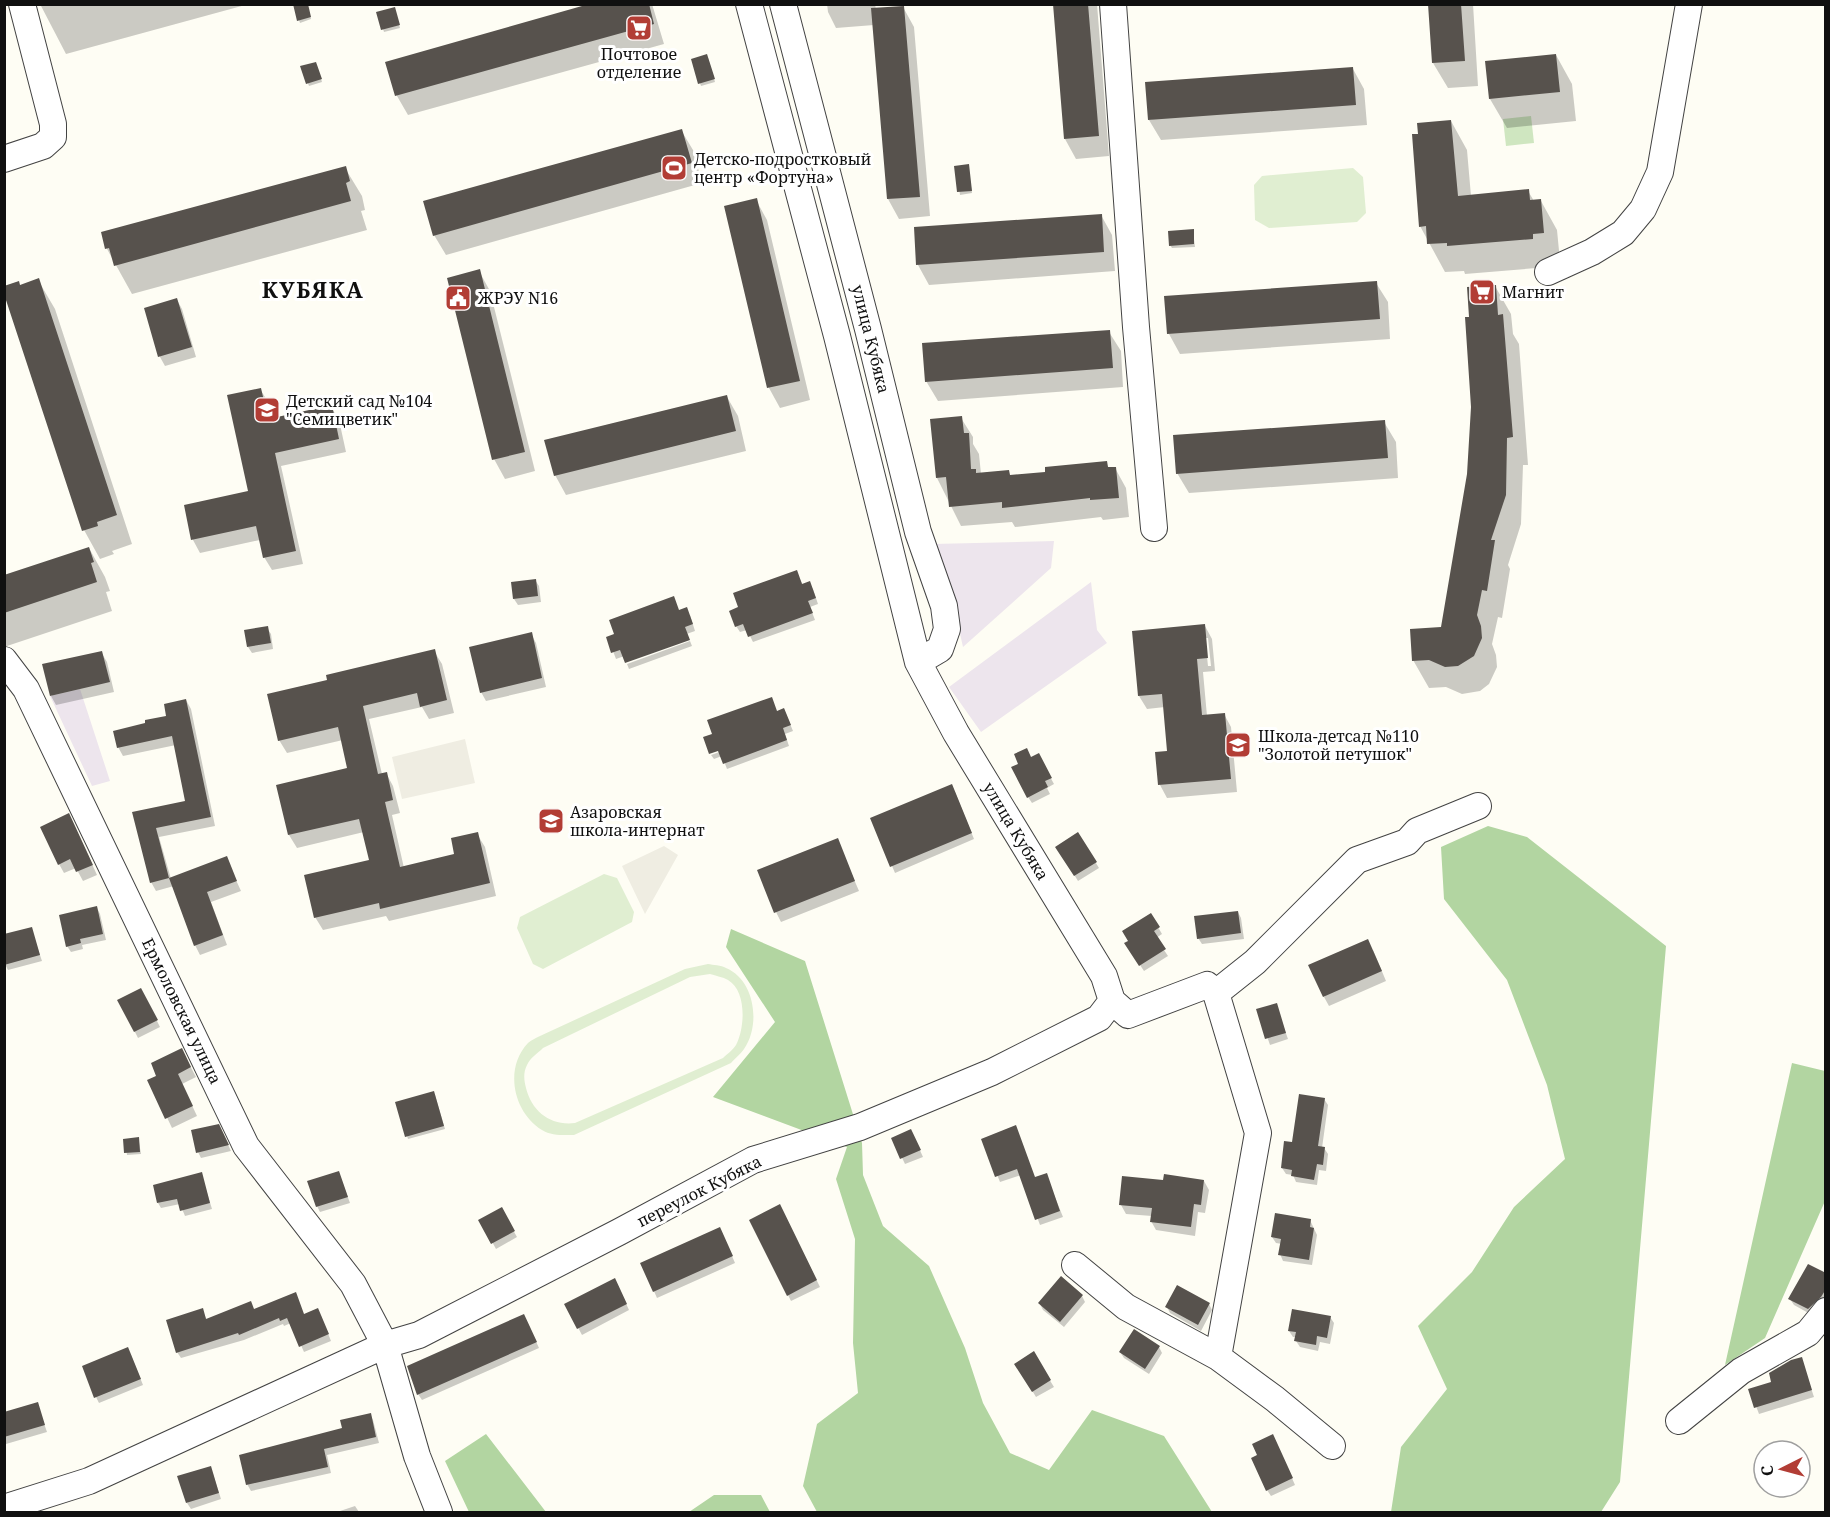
<svg xmlns="http://www.w3.org/2000/svg" width="1830" height="1517" viewBox="0 0 1830 1517" font-family="'Noto Serif',serif">
<rect width="100%" height="100%" fill="#fefdf4"/>
<!-- industrial -->
<path fill="#ede5ed" d="M1054,541L1051,568L963,647L951,594L933,544Z
M1091,582L1097,630L1107,643L981,732L949,687Z
M80,689L110,781L92,786L50,696Z"/>
<!-- green -->
<path fill="#cfe6c0" d="M1531,116L1534,143L1506,146L1503,119Z"/>
<!-- forest -->
<path fill="#b2d5a1" d="M1488,826L1527,837L1666,946L1620,1482L1601,1512H1391L1401,1447L1447,1389L1418,1326L1472,1272L1514,1207L1565,1159L1547,1085L1507,980L1444,899L1441,847Z
M731,929L805,961L862,1143L863,1175L883,1226L929,1266L965,1348L983,1403L1010,1453L1049,1470L1092,1410L1164,1436L1212,1512H817L803,1486L817,1424L858,1393L853,1343L855,1239L836,1179L847,1147L713,1097L775,1022L726,947Z
M1792,1063L1825,1071V1201L1765,1338L1725,1365Z
M486,1434L546,1512H469L445,1461Z
M714,1495H761L770,1512H689Z"/>
<!-- pitch -->
<path fill="#e0eed1" fill-rule="evenodd" d="M1353,168L1363,177L1366,213L1357,222L1269,228L1255,220L1254,185L1262,176Z
M604,874L617,878L634,912L632,922L543,969L533,964L517,928L520,917Z
M708,964C713,965 721,965 726,968C755,980 761,1025 744,1049C741,1054 735,1058 731,1063L574,1135C564,1135 551,1136 542,1130C513,1112 504,1068 528,1043C531,1040 536,1038 540,1036L685,969ZM710,974C716,976 723,977 728,980C747,991 745,1028 736,1045C733,1050 727,1054 723,1058L575,1123C551,1126 532,1112 526,1088C524,1080 523,1073 527,1065C530,1058 538,1053 543,1048L690,977Z"/>
<!-- plaza -->
<path fill="#efede2" d="M465,739L475,783L402,799L392,757Z
M664,846L678,855L645,914L622,866Z"/>
<!-- shadow -->
<path fill="#0003" fill-rule="evenodd" d="M40,4H249L66,54Z
M307,4L311,19L300,23L299,20Z
M595,4H652L664,44L408,115L397,96L387,63Z
M827,4H875L876,10L903,7L914,27L930,216L899,219L888,199L874,25L836,28L828,12Z
M1054,4H1097L1109,156L1076,159L1065,139Z
M1429,4H1473L1478,86L1448,88L1433,63Z
M395,11L400,28L384,32L378,13Z
M1556,55L1572,84L1576,121L1507,128L1490,99L1486,62Z
M708,58L715,82L701,86L692,60Z
M317,66L322,82L309,86L302,67Z
M1353,69L1364,89L1367,125L1161,140L1149,120Z
M1451,121L1467,150L1471,196L1528,191L1534,201H1541L1557,230L1560,261L1549,267L1465,274L1464,271L1445,272L1420,226Z
M681,130L693,150L702,183L446,255L434,235Z
M968,166L972,193L960,195L956,167Z
M345,168L362,196L365,210L361,211L367,230L132,294L107,249L102,233Z
M756,200L767,220L810,400L780,408L769,388L726,207Z
M1101,215L1112,235L1115,271L929,285L918,265L915,229Z
M1193,231L1195,247L1172,248L1170,245Z
M479,271L490,291L535,471L505,479L494,459Z
M38,280L55,309L132,544L112,551L114,554L100,559L84,530L7,297L4,298V282L6,287L20,286Z
M1376,283L1388,302L1390,339L1180,354L1169,334L1166,298Z
M1495,286L1511,314L1513,334L1519,344L1528,465H1523L1521,524L1508,565L1510,569L1502,618L1498,617L1492,644L1496,655L1497,667L1489,684L1480,691L1462,694L1446,687L1429,688L1413,660L1442,629L1468,474L1473,407L1470,318Z
M177,300L182,309L196,357L165,366L160,357L145,309Z
M1109,332L1121,351L1123,387L938,401L926,381Z
M260,389L268,402L272,420L331,407L339,420L346,452L281,466L303,564L272,570L264,557L260,540L200,553L193,540L186,506L250,492Z
M727,397L738,416L746,451L566,495L555,475Z
M961,418L973,437V444L979,454L981,474L1008,472L1011,477L1047,473L1106,463L1109,469L1115,468L1126,488L1129,517L1103,520L1101,517L1015,527L1012,522L961,526L937,478Z
M1384,422L1396,442L1398,478L1189,493L1177,473Z
M89,548L105,577L110,591L106,592L112,611L4,647V577Z
M796,572L803,585L809,583L813,589L818,604L810,607L815,620L753,642L747,630L740,632L736,626L740,608Z
M535,580L539,586L541,602L518,605L514,599L512,583Z
M679,612L690,615L695,631L616,659L608,638Z
M1205,626L1212,639L1215,671L1203,672L1207,716L1224,714L1231,727L1237,792L1167,798L1160,785L1168,752L1165,707L1147,709L1139,696ZM1205,638H1208L1211,666H1208Z
M267,628L271,634L273,649L252,653L248,647Z
M531,634L536,643L546,687L486,701L481,692Z
M690,641L692,646L629,669L627,664Z
M434,651L442,664L454,713L429,719L422,707L369,719L382,774L386,773L393,786L400,813L392,815L404,868L456,855L477,834L485,847L496,896L389,921L386,916L323,930L315,917L371,861L364,832L297,848L289,835L278,786L349,769L343,740L287,753L279,740L329,681Z
M101,652L107,662L114,692L56,705L51,696Z
M186,700L191,709L215,826L159,837L171,879L226,858L241,891L211,902L227,945L200,955L195,945L174,886L156,891L151,882L134,814L187,802L176,745L123,756L118,747L168,717Z
M784,709L793,731L785,734L789,746L727,769L722,756L714,759L711,755L725,750L777,712Z
M1038,755L1054,784L1047,788L1050,794L1032,803L1028,797L1031,759Z
M955,792L974,839L895,873L872,819Z
M74,825L97,875L83,881L76,868L64,873L59,864Z
M1078,834L1099,868L1078,881L1057,847Z
M837,840L859,891L781,922L776,912Z
M97,908L100,914L106,940L82,945L83,949L71,952L67,946Z
M1238,912L1241,918L1244,939L1202,944L1198,938Z
M1151,915L1162,934L1156,938L1168,956L1144,971L1130,950Z
M31,928L42,961L8,970L5,964Z
M1373,950L1386,981L1329,1006L1324,997Z
M144,995L160,1027L138,1038L119,1000Z
M1276,1005L1288,1039L1270,1045L1258,1010Z
M187,1060L196,1077L182,1084L197,1116L172,1128L149,1080Z
M435,1095L445,1129L408,1139L397,1103Z
M1324,1099L1328,1105L1322,1148H1324L1328,1154L1326,1171L1319,1170L1317,1185L1296,1182L1293,1175L1286,1174L1282,1168L1293,1144Z
M222,1132L231,1151L201,1158L198,1152Z
M914,1137L923,1157L905,1164L893,1139Z
M125,1140L139,1142L141,1154L127,1155Z
M983,1140L1035,1179L1046,1175L1063,1217L1040,1225L1021,1175L1000,1182Z
M201,1173L212,1209L185,1216L180,1204L161,1208L158,1203Z
M339,1173L350,1203L320,1212L317,1206Z
M1164,1181H1204L1209,1190L1205,1213L1198,1212L1195,1236L1156,1230L1151,1221L1152,1216L1126,1214L1121,1205Z
M501,1209L517,1237L496,1249L480,1220Z
M783,1212L820,1287L791,1301L788,1295Z
M1310,1220L1317,1235L1312,1265L1283,1261L1280,1254L1282,1244L1276,1243L1272,1237Z
M723,1235L735,1263L657,1298L642,1264Z
M1826,1275V1300L1812,1315L1794,1305L1790,1299Z
M618,1286L629,1310L582,1335L566,1305Z
M1082,1296L1085,1302L1064,1327L1043,1310L1040,1304Z
M1209,1304L1212,1310L1201,1331L1170,1313L1167,1307Z
M202,1310L207,1320L254,1310L321,1316L331,1341L304,1352L291,1323L284,1326L283,1324L244,1340L181,1358L177,1352Z
M1330,1317L1334,1323L1330,1344L1320,1342L1318,1351L1300,1347L1296,1341L1297,1337H1293L1289,1331Z
M527,1322L539,1348L422,1400L418,1394Z
M1159,1347L1162,1353L1149,1374L1124,1358L1120,1352Z
M1033,1353L1054,1387L1036,1397L1016,1364Z
M131,1355L143,1385L99,1403L96,1397Z
M1801,1358L1814,1397L1759,1414L1750,1390L1773,1383Z
M37,1403L47,1432L6,1444L4,1413Z
M370,1414L373,1420L379,1443L327,1455L331,1473L251,1491L247,1484Z
M1276,1442L1295,1485L1271,1496L1267,1490Z
M213,1474L221,1499L191,1509L187,1503Z
M355,1506L359,1512H340V1511Z"/>
<!-- building -->
<path fill="#57524d" d="M293,4H308L311,17L297,21Z
M589,4H649L654,24L395,96L385,62Z
M1053,4H1088L1099,136L1064,139Z
M1428,4H1461L1465,61L1432,63Z
M904,6L920,197L887,199L871,8Z
M395,7L400,25L381,30L376,12Z
M707,54L715,79L698,84L691,59Z
M1556,54L1560,92L1489,99L1485,61Z
M316,62L322,79L306,84L300,66Z
M1353,67L1356,105L1148,120L1145,82Z
M1451,120L1458,196L1529,189L1530,200L1541,199L1544,233L1533,234V239L1447,246V243L1427,244L1426,226L1419,227L1412,134H1418L1417,123Z
M682,129L692,163L433,236L423,201Z
M969,164L972,191L957,192L954,166Z
M346,166L350,181L346,183L351,201L114,266L109,248L105,249L101,232Z
M757,198L800,381L767,388L724,206Z
M1102,214L1104,252L916,265L914,227Z
M1194,229V244L1169,246L1168,231Z
M480,269L525,452L492,460L447,278Z
M39,278L117,515L97,522L98,526L82,531L4,294V286L19,281L20,285Z
M1377,281L1380,319L1167,334L1164,296Z
M1496,285L1498,315L1503,314L1513,437L1507,438L1506,495L1491,540H1495L1487,591L1482,590L1477,615L1481,626L1482,638L1474,656L1458,666L1445,667L1429,660L1412,661L1410,629L1441,627L1467,474L1471,407L1465,317H1469L1467,287Z
M177,298L192,347L158,357L144,308Z
M1110,330L1113,368L925,382L922,343Z
M261,388L268,419L332,405L339,439L275,453L296,551L263,558L256,526L191,540L184,505L248,491L227,395Z
M727,395L736,431L554,476L544,440Z
M962,416L964,433H969L971,469H976V473L1009,470L1010,475L1045,472V467L1107,461L1108,467H1116L1119,498L1090,500V498L1002,508V502L949,507L946,477L936,478L930,419Z
M1385,420L1388,458L1176,474L1173,435Z
M89,547L94,562L91,563L97,582L4,613V575Z
M797,570L802,584L810,581L816,598L808,601L813,613L748,637L743,624L735,627L729,611L738,607L733,593Z
M536,579L538,596L513,599L511,582Z
M674,596L679,610L687,607L693,624L685,627L690,640L625,663L620,650L611,653L606,637L614,634L609,620Z
M1205,624L1208,658L1197,659L1202,715L1225,713L1231,779L1158,785L1155,752L1167,751L1162,694L1138,696L1132,631Z
M268,626L271,643L247,647L244,630Z
M532,632L542,678L480,693L469,647Z
M435,649L447,700L420,707L417,693L363,706L378,774L387,772L393,800L385,802L400,867L454,854L451,838L478,832L490,883L380,909L379,903L314,918L304,875L369,860L359,819L288,835L276,785L347,768L338,727L278,741L267,694L327,680L326,675Z
M102,651L110,682L50,696L42,664Z
M772,697L777,711L784,708L791,725L783,728L787,740L723,764L718,751L709,754L703,737L712,734L707,720Z
M186,699L211,817L156,828L169,878L150,883L132,812L185,801L172,736L117,748L113,731L145,723V720L166,716L164,704Z
M1027,748L1031,757L1039,753L1052,778L1045,781L1048,787L1027,798L1011,767L1018,764L1014,754Z
M952,784L972,833L890,867L870,818Z
M69,813L93,865L76,872L70,859L58,865L40,827Z
M1078,832L1097,862L1074,876L1055,847Z
M838,838L855,881L774,913L757,870Z
M227,856L237,881L207,892L223,935L194,946L169,878Z
M97,906L103,934L80,939L81,943L66,947L59,915Z
M1238,911L1241,933L1197,939L1194,916Z
M1151,913L1160,927L1154,931L1166,949L1139,966L1124,943L1128,941L1122,931Z
M32,927L40,955L4,965V934Z
M1368,939L1382,971L1323,997L1308,965Z
M141,988L158,1020L134,1032L117,1000Z
M1277,1003L1286,1033L1265,1039L1256,1009Z
M182,1048L191,1067L178,1074L193,1106L165,1119L147,1080L156,1076L151,1063Z
M434,1091L444,1126L405,1137L395,1102Z
M1299,1094L1325,1098L1318,1146L1325,1147L1323,1165L1317,1164L1314,1180L1291,1176L1292,1170L1281,1168L1284,1141L1292,1142Z
M219,1124L229,1145L196,1153L191,1130Z
M1016,1125L1035,1177L1047,1173L1060,1211L1035,1220L1017,1169L995,1177L981,1139Z
M911,1129L921,1150L900,1159L891,1138Z
M139,1137L140,1152L124,1153L123,1139Z
M339,1171L348,1197L316,1207L307,1181Z
M202,1172L210,1203L180,1211L177,1199L157,1203L153,1185Z
M1164,1174L1204,1180L1201,1205L1194,1204L1191,1227L1150,1222L1152,1208L1119,1205L1122,1176L1163,1180Z
M780,1204L817,1280L787,1296L749,1220Z
M502,1207L515,1231L491,1244L478,1220Z
M1275,1213L1311,1219L1310,1227L1314,1228L1309,1260L1278,1255L1281,1239L1271,1237Z
M720,1227L733,1256L653,1292L640,1263Z
M1808,1264L1826,1273V1289L1821,1297L1808,1309L1788,1299Z
M1061,1276L1083,1295L1060,1322L1038,1303Z
M615,1278L627,1304L577,1329L564,1304Z
M1177,1285L1210,1303L1198,1325L1165,1307Z
M296,1292L304,1314L318,1308L329,1334L299,1347L287,1318L280,1321L279,1318L239,1335L238,1333L176,1353L166,1320L203,1308L206,1319L251,1301L254,1309Z
M1292,1309L1331,1316L1327,1338L1317,1336L1316,1345L1294,1341L1296,1332L1288,1331Z
M524,1314L537,1342L417,1395L407,1366Z
M1134,1329L1160,1346L1145,1369L1119,1352Z
M128,1347L141,1379L94,1398L82,1366Z
M1034,1351L1051,1380L1032,1392L1014,1364Z
M1802,1357L1812,1390L1754,1408L1748,1389L1771,1382L1769,1373L1791,1360Z
M38,1402L45,1425L4,1437V1412Z
M371,1413L376,1437L324,1449L328,1467L246,1485L239,1455L342,1428L340,1420Z
M1273,1434L1293,1478L1266,1491L1251,1458L1257,1455L1252,1444Z
M211,1466L219,1493L186,1503L177,1476Z"/>
<g fill="none" stroke-linecap="round" stroke-linejoin="round">
<!-- minor casing -->
<g stroke="#434343" stroke-width="28">
<path id="minor" d="M749,4L837,336L918,662L956,733L1104,976L1112,1001L1128,1015L1207,985L1216,993L1255,962L1357,860L1407,842L1417,831L1478,806
M783,4L868,329L918,532L944,606L947,629L940,649L918,662
M1113,4L1136,327L1154,528
M4,159L43,146L53,137V124L22,4
M1548,272L1592,252L1623,233L1643,209L1660,172L1689,4
M4,660L26,689L246,1146L353,1284L385,1345L89,1481L4,1508
M1075,1265L1126,1307L1218,1357L1258,1133L1216,993
M1218,1357L1275,1399L1332,1446
M1679,1421L1741,1371L1808,1333L1826,1311
M439,1512L417,1456L385,1345L419,1335L619,1232L753,1160L860,1127L992,1072L1099,1018L1112,1001"/>
</g>
<!-- minor -->
<use href="#minor" stroke="#fff" stroke-width="26"/>
</g>
<!-- icons -->
<defs>
<g id="supermarket-square" transform="scale(1.35)"><rect x="-9" y="-9" width="18" height="18" rx="4" fill="#b23d35" stroke="#fff"/><path d="M-6-5.5h2.5l.6 2H6L4.5 2H-2.5L-4.4-4H-6ZM-1.5 3.2a1.3 1.3 0 1 0 .1 0ZM3 3.2a1.3 1.3 0 1 0 .1 0Z" fill="#fff"/></g>
<g id="stadium-square" transform="scale(1.35)"><rect x="-9" y="-9" width="18" height="18" rx="4" fill="#b23d35" stroke="#fff"/><path d="M0-5a6.5 5 0 1 0 0 10a6.5 5 0 1 0 0-10ZM-3.5-1.8h7v3.6h-7Z" fill="#fff"/></g>
<g id="civic-square" transform="scale(1.35)"><rect x="-9" y="-9" width="18" height="18" rx="4" fill="#b23d35" stroke="#fff"/><path d="M-.6-6.5H3V-4.5H.6V-3L4-1V1h2V6H-6V1h2V-1L-.6-3ZM-1.2 2.5V6h2.4V2.5Z" fill="#fff"/></g>
<g id="school-square" transform="scale(1.35)"><rect x="-9" y="-9" width="18" height="18" rx="4" fill="#b23d35" stroke="#fff"/><path d="M0-5L7-2L0 1L-7-2ZM-4 1L0 2.5L4 1V4Q0 6-4 4Z" fill="#fff"/></g>
</defs>
<g fill-rule="evenodd">
<use href="#supermarket-square" x="639" y="28"/>
<use href="#stadium-square" x="674" y="168"/>
<use href="#supermarket-square" x="1482" y="292"/>
<use href="#civic-square" x="458" y="298"/>
<use href="#school-square" x="267" y="410"/>
<use href="#school-square" x="1238" y="745"/>
<use href="#school-square" x="551" y="821"/>
</g>
<g text-anchor="middle" stroke-width="6" stroke-linejoin="round" paint-order="stroke">
<!-- poi labels -->
<g font-size="16" fill="#101010" stroke="#fff" text-anchor="start">
<text x="639" y="60" text-anchor="middle">Почтовое<tspan x="639" dy="18">отделение</tspan></text>
<text x="694" y="165">Детско-подростковый<tspan x="694" dy="18">центр «Фортуна»</tspan></text>
<text x="1502" y="298">Магнит</text>
<text x="478" y="304">ЖРЭУ N16</text>
<text x="286" y="407">Детский сад №104<tspan x="286" dy="18">"Семицветик"</tspan></text>
<text x="1258" y="742">Школа-детсад №110<tspan x="1258" dy="18">"Золотой петушок"</tspan></text>
<text x="570" y="818">Азаровская<tspan x="570" dy="18">школа-интернат</tspan></text>
</g>
<!-- street labels -->
<g font-size="16" fill="#101010" stroke="#fff">
<text transform="translate(871 339) rotate(76)" y="6">улица Кубяка</text>
<text transform="translate(1016 831) rotate(59)" y="6">улица Кубяка</text>
<text transform="translate(182 1011) rotate(64)" y="6">Ермоловская улица</text>
<text transform="translate(699 1191) rotate(-27)" y="6">переулок Кубяка</text>
</g>
<!-- district labels -->
<g font-size="22" font-weight="bold" letter-spacing="1.5" fill="#101010" stroke="#fff">
<text x="313" y="298">КУБЯКА</text>
</g>
</g>
<!-- border -->
<rect width="1830" height="1517" fill="none" stroke="#101010" stroke-width="12"/>
<!-- north arrow -->
<g transform="translate(1782 1469) rotate(264)"><circle r="28" fill="#ffffff" stroke="#9f9f9f" stroke-width="1.5"/>
<path d="M0-4.5L10 22L0 15L-10 22Z" fill="#b23d35"/>
<text y="-9" font-size="16" font-weight="bold" text-anchor="middle" fill="#101010">С</text>
</g>
</svg>
